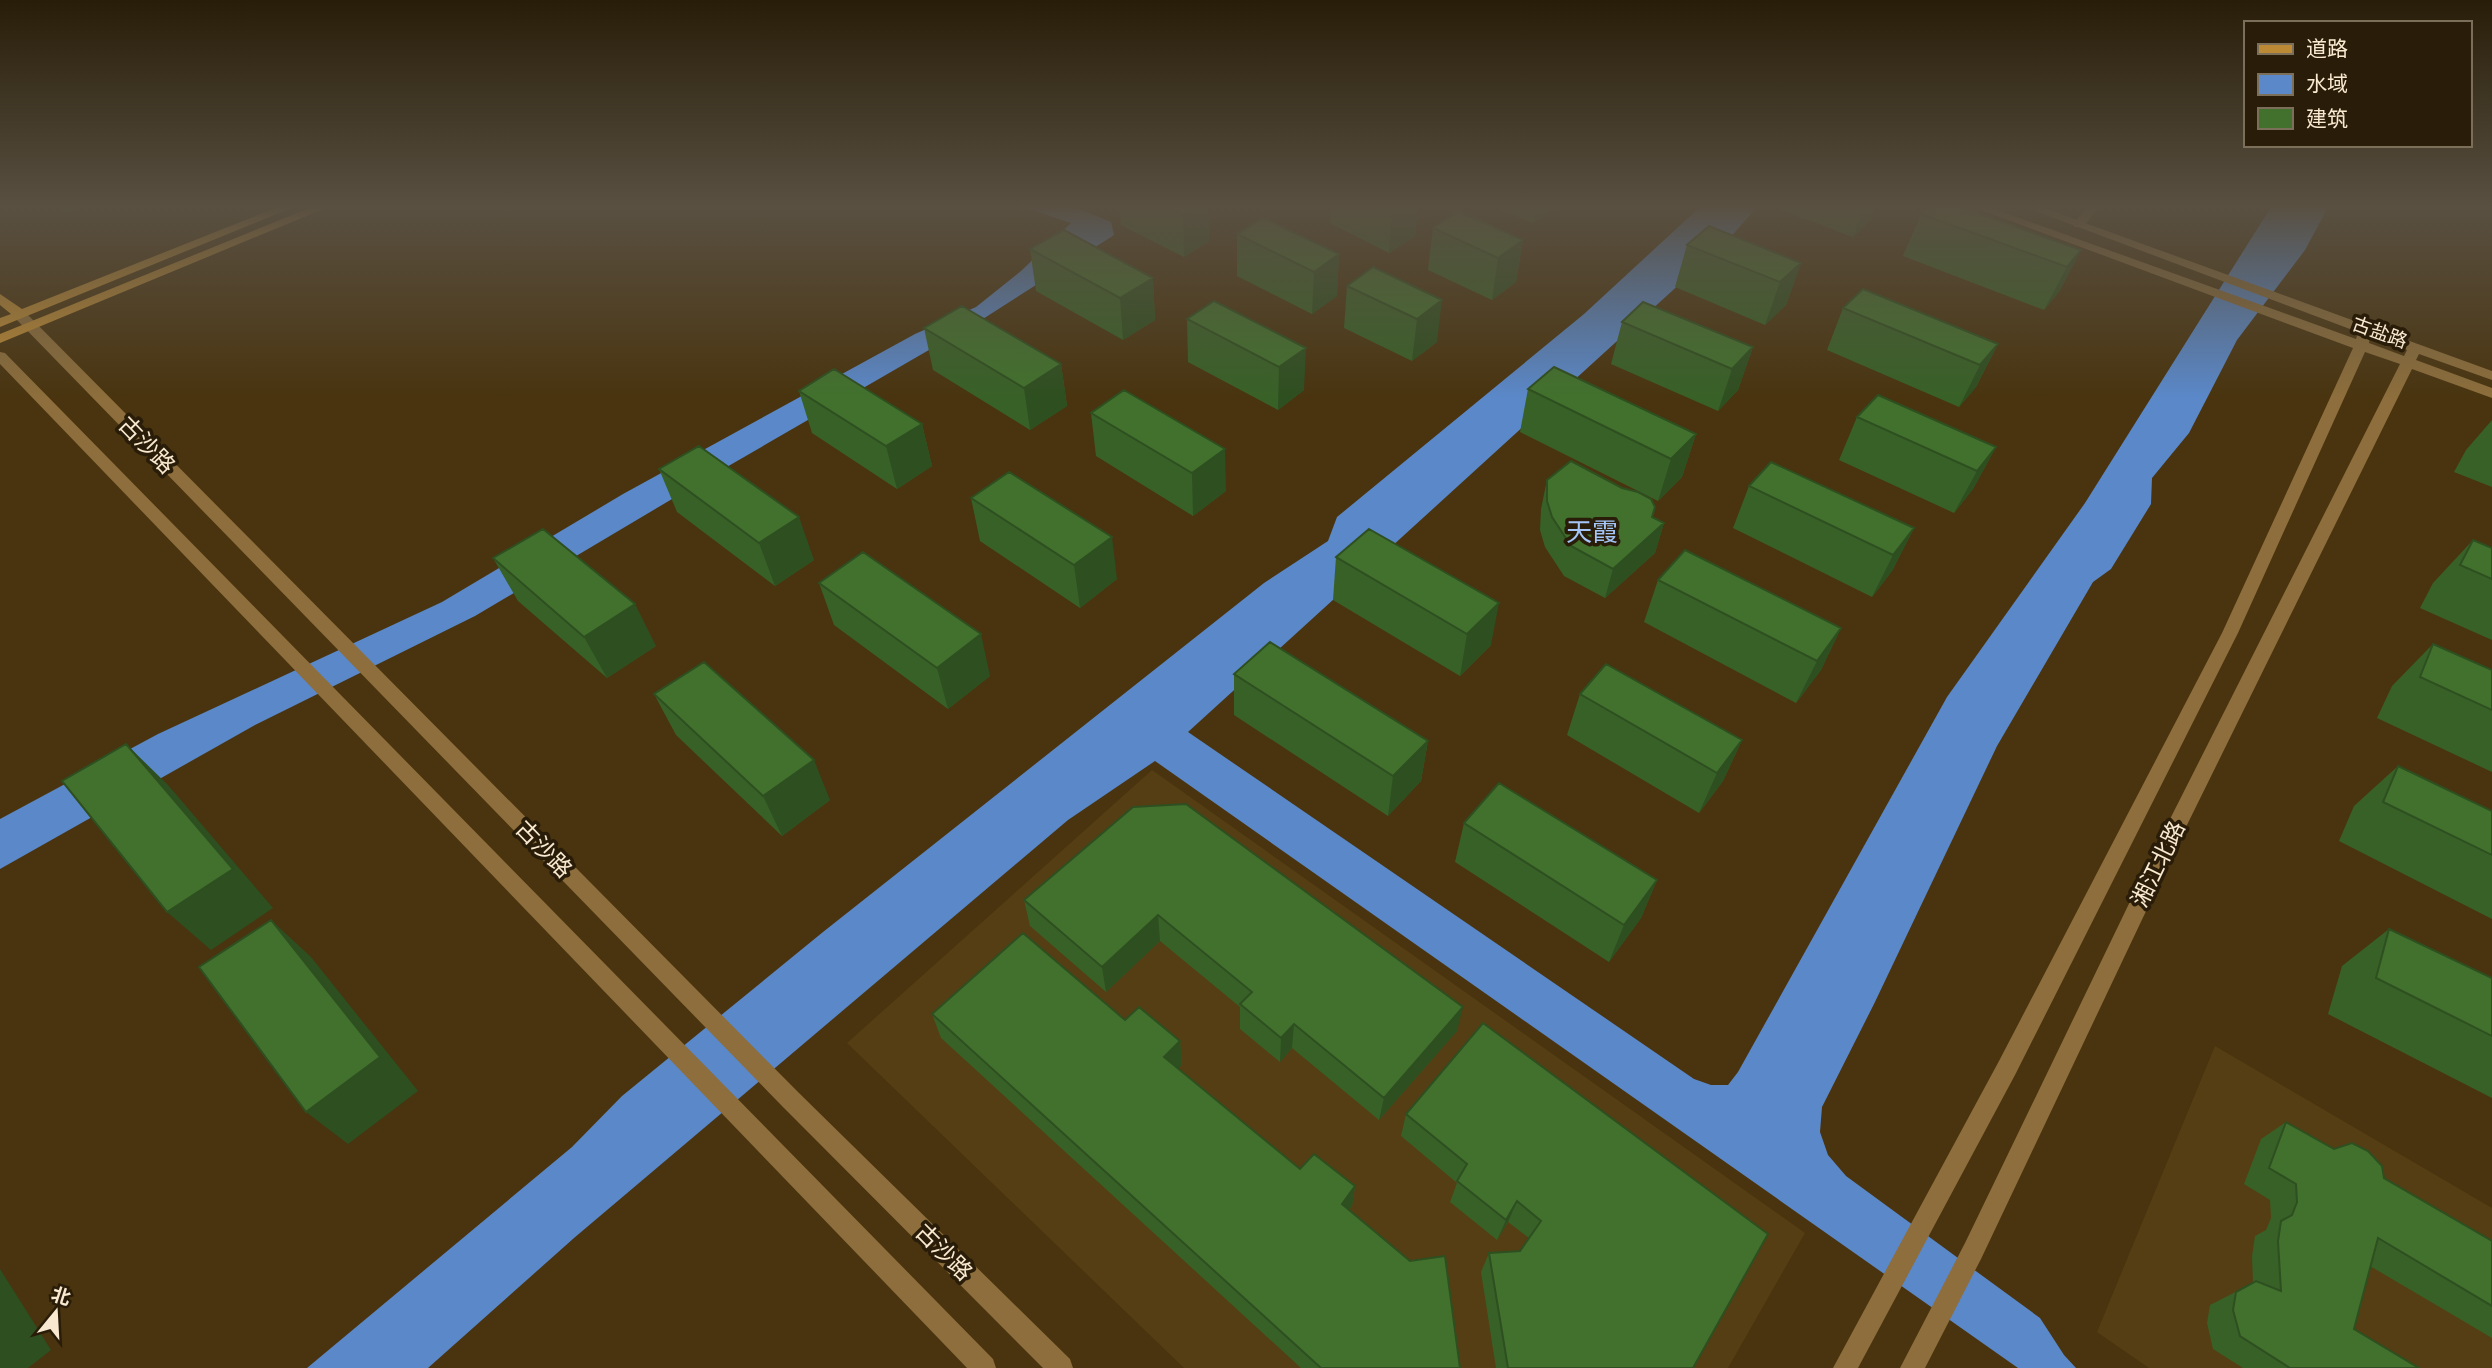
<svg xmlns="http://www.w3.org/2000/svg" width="2492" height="1368" viewBox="0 0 2492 1368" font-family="'DejaVu Sans','Noto Sans SC',sans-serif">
<rect width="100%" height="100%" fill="#49340f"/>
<!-- built -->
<path fill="#553e13" d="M1152,770L1805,1233L1728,1368H1184L847,1043Z
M2215,1046L2492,1208V1368H2149L2097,1332Z"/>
<!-- water -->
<path fill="#5a88c9" d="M1023,207H1075L1111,222L1114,235L986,317L699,483L475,616L255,725L0,869V819L158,734L442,602L623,494L915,334L976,307L1021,271L1071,223Z
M1700,207H1757L1728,240L1188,732L1694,1079L1711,1085H1728L1738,1072L1947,697L2085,503L2271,207H2328L2305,250L2237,340L2189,433L2152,478L2151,504L2111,569L2093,582L1997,746L1874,1004L1822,1107L1820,1132L1828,1155L1846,1176L2040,1318L2064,1355L2076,1368H2018L1155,761L1068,820L574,1238L428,1368H307L572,1147L622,1096L823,932L1264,583L1328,541L1337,517L1584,314Z"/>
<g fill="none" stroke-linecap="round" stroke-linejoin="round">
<!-- minor -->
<path fill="#8d6e3c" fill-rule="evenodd" d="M2087,207H2099L2083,227H2075L2073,224Z"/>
<!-- tertiary -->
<path fill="#8d6e3c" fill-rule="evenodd" d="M1973,207H1989L2356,339L2358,332L2025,207H2041L2492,371V380L2419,354L2416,360L2492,388V398L2412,369L2185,829L1981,1259L1925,1368H1900L1965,1243L2168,823L2400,364L2365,352L2238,633L2015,1075L1858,1368H1833L1999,1061L2222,633L2353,348ZM2370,336L2407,350L2404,356L2369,343Z
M20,311L25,312L798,1092L1070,1359L1073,1368H1043L782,1106L15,318L13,315Z
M0,352L5,353L993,1359L996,1368H967L0,364Z"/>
<!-- secondary -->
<path fill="#bc8a35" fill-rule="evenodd" d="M278,207H294L0,327V318L11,314L0,305V294L22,309Z
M312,207H328L0,343V334Z"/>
</g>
<!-- wall -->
<path fill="#386127" d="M1119,207H1209V241L1184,257L1121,225Z
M1331,207H1418L1415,236L1389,253L1330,223Z
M1495,207H1555L1554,208L1533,223Z
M1775,207H1876L1870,220L1853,237Z
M1921,214L2081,250L2059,292L2044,310L1903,256Z
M1433,228L1523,240L1516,282L1492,300L1428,270Z
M1237,234L1339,254L1337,296L1312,314L1237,276Z
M1687,245L1801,263L1786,305L1765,325L1675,287Z
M1030,249L1153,278L1155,320L1123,340L1036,291Z
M1373,267L1437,342L1412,361L1344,328L1347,286Z
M1214,301L1304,390L1278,410L1188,362L1187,319Z
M1843,308L1998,344L1976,387L1959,407L1827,350Z
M1622,322L1753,347L1738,390L1718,411L1611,364Z
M924,328L1061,364L1067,406L1030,430L933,370Z
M1528,389L1696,434L1682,477L1658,501L1520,432Z
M799,391L922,424L932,466L897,489L812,433Z
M1091,413L1226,491L1193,516L1096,456Z
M1857,417L1996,447L1973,489L1954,513L1839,460Z
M2492,420V487L2454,472L2466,450Z
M659,469L814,560L775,586L677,512Z
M1547,480L1652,517L1664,523L1655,553L1605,598L1564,576L1545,547L1540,530L1541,509Z
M1749,486L1914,528L1892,571L1872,597L1733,528Z
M971,498L1117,579L1080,608L980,541Z
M2473,540L2492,548V640L2420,608L2433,583Z
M1336,557L1491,645L1460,676L1333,600Z
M493,558L656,646L607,678L518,601Z
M1658,580L1841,628L1821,670L1796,703L1644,622Z
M819,583L990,676L948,709L834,625Z
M2433,644L2492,670V772L2377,718L2392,686Z
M1234,674L1428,741L1421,781L1388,816L1234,715Z
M654,694L830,800L782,836L676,735Z
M1580,694L1742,740L1723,781L1699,813L1567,735Z
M2398,766L2492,811V919L2339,841L2354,806Z
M1133,807L1457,1031L1379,1120L1292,1048L1280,1062L1240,1029V1007L1160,941L1106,992L1030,926L1024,900Z
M1464,823L1657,880L1641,918L1609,962L1455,862Z
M2389,929L2492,978V1098L2328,1014L2342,966Z
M932,1014L1125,1020L1180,1041L1182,1065L1178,1068L1300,1169L1355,1186L1352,1206L1349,1210L1460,1368H1301L941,1038Z
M1483,1023L1693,1368H1496L1481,1272L1489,1253L1520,1251L1529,1238L1508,1222L1497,1240L1450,1202L1457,1183L1401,1136L1406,1114Z
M2286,1122L2492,1241V1338L2370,1266L2354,1329L2419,1368H2243L2213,1349L2207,1323L2210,1305L2253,1283L2252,1256L2255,1236L2266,1230L2271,1218L2270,1200L2244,1184L2261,1139Z"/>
<!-- shaded-wall -->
<path fill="#2e4f20" d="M58,207H83L63,214Z
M1197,207H1209V241L1184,257L1183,215Z
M1400,207H1418L1415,236L1389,253L1392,211Z
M1536,207H1555L1554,208L1533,223Z
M1865,207H1876L1870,220L1853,237Z
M1523,240L1516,282L1492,300L1498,258Z
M2081,250L2059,292L2044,310L2067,267Z
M1339,254L1337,296L1312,314L1314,272Z
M1801,263L1786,305L1765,325L1780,282Z
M1153,278L1155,320L1123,340L1120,298Z
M1442,300L1437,342L1412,361L1417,319Z
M1998,344L1976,387L1959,407L1980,365Z
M1753,347L1738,390L1718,411L1732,369Z
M1306,348L1304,390L1278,410L1279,367Z
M1061,364L1067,406L1030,430L1024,388Z
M922,424L932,466L897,489L886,446Z
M1696,434L1682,477L1658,501L1671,459Z
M1996,447L1973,489L1954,513L1977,471Z
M1225,449L1226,491L1193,516L1192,473Z
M799,517L814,560L775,586L759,543Z
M1664,523L1655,553L1605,598L1613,569Z
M1914,528L1892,571L1872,597L1893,555Z
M1112,537L1117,579L1080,608L1074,565Z
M1499,603L1491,645L1460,676L1467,634Z
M635,604L656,646L607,678L584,637Z
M1841,628L1821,670L1796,703L1817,661Z
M981,634L990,676L948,709L937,668Z
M1742,740L1723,781L1699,813L1717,773Z
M1428,741L1421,781L1388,816L1393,776Z
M126,744L168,785L273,908L211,950L167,912Z
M814,760L830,800L782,836L763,796Z
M1657,880L1641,918L1609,962L1624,925Z
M1158,915L1160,941L1106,992L1102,967Z
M271,920L311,957L418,1091L348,1144L306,1112Z
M1463,1007L1457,1031L1379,1120L1384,1098Z
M1294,1024L1292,1048L1280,1062L1281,1038Z
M1180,1041L1182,1065L1166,1080L1164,1057Z
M1355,1186L1352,1206L1339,1224L1342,1204Z
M1517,1201L1508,1222L1497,1240L1506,1220Z
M0,1269L51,1350L28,1368H0Z"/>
<!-- building -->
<path fill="#41712d" stroke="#2e4f20" stroke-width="2" d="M1165,207H1197L1183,215Z
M1383,207H1400L1392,211Z
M1928,207H1960L2081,250L2067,267L1921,214Z
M1458,211L1523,240L1498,258L1433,228Z
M1263,218L1339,254L1314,272L1237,234Z
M1709,226L1801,263L1780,282L1687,245Z
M1064,230L1153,278L1120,298L1030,249Z
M1373,267L1442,300L1417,319L1347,286Z
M1863,289L1998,344L1980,365L1843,308Z
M1214,301L1306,348L1279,367L1187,319Z
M1643,302L1753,347L1732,369L1622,322Z
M962,306L1061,364L1024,388L924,328Z
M1554,367L1696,434L1671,459L1528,389Z
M834,369L922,424L886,446L799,391Z
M1124,390L1225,449L1192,473L1091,413Z
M1878,395L1996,447L1977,471L1857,417Z
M699,446L799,517L759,543L659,469Z
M1571,461L1622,488L1638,492L1651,499L1655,507L1652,517L1664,523L1613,569L1571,546L1552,517L1547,501V480Z
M1771,462L1914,528L1893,555L1749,486Z
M1009,472L1112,537L1074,565L971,498Z
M543,529L635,604L584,637L493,558Z
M1369,529L1499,603L1467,634L1336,557Z
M2473,540L2492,548V579L2460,565Z
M1685,550L1841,628L1817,661L1658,580Z
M863,552L981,634L937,668L819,583Z
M1270,642L1428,741L1393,776L1234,674Z
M2433,644L2492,670V710L2420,677Z
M704,662L814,760L763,796L654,694Z
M1606,664L1742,740L1717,773L1580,694Z
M126,744L233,869L167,912L62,781Z
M2398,766L2492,811V855L2383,802Z
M1499,783L1657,880L1624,925L1464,823Z
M1186,804L1463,1007L1384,1098L1294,1024L1281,1038L1240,1004L1252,992L1158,915L1102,967L1024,900L1133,807Z
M271,920L380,1057L306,1112L199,967Z
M2389,929L2492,978V1036L2376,978Z
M1023,933L1125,1020L1139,1007L1180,1041L1164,1057L1300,1169L1314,1154L1355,1186L1342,1204L1410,1261L1445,1256L1460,1368H1321L932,1014Z
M1483,1023L1768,1234L1693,1368H1508L1489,1253L1520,1251L1541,1221L1517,1201L1506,1220L1457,1181L1467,1164L1406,1114Z
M2286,1122L2334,1149L2352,1143L2368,1151L2382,1166L2384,1178L2492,1241V1306L2378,1238L2354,1329L2419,1368H2290L2240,1336L2233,1310L2236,1292L2256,1281L2281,1291L2278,1241L2281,1221L2292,1215L2297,1202L2296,1184L2269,1168Z"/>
<!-- sky -->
<linearGradient id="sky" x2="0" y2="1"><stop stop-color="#281d08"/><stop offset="0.52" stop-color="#595042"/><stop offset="1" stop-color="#595042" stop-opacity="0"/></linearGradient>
<rect width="2492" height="398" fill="url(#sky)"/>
<g text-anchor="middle" stroke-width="7" stroke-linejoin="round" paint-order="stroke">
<!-- far-street labels -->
<g font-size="19" fill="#f9e9d0" stroke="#291d09">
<text transform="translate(2380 332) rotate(20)" y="7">古盐路</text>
</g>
<!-- street labels -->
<g font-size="23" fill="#f9e9d0" stroke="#291d09">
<text transform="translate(147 445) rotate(46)" y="8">古沙路</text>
<text transform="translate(544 849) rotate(46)" y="8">古沙路</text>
<text transform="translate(2158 864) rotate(-64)" y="8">湘江北路</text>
<text transform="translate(944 1252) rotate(45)" y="8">古沙路</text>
</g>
<!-- quarter labels -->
<g font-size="26" fill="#a3c5f7" stroke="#291d09">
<text x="1592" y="541">天霞</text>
</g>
</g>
<!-- legend -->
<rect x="2244" y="21" width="228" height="126" fill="#291d09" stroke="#7c6f59" stroke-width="2"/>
<rect x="2258" y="44" width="35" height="10" fill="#bc8a35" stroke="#7c6f59" stroke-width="2"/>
<text x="2306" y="56" font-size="21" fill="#f9e9d0">道路</text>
<rect x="2258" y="74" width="35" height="21" fill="#5a88c9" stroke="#7c6f59" stroke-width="2"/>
<text x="2306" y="91" font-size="21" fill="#f9e9d0">水域</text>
<rect x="2258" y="108" width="35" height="21" fill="#41712d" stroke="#7c6f59" stroke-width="2"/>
<text x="2306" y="126" font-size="21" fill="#f9e9d0">建筑</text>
<!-- north arrow -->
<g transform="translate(56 1312) rotate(18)" stroke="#291d09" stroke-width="5" paint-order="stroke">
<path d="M0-5L12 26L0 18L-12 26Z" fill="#f9e9d0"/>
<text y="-10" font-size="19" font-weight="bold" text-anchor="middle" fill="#f9e9d0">北</text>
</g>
</svg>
